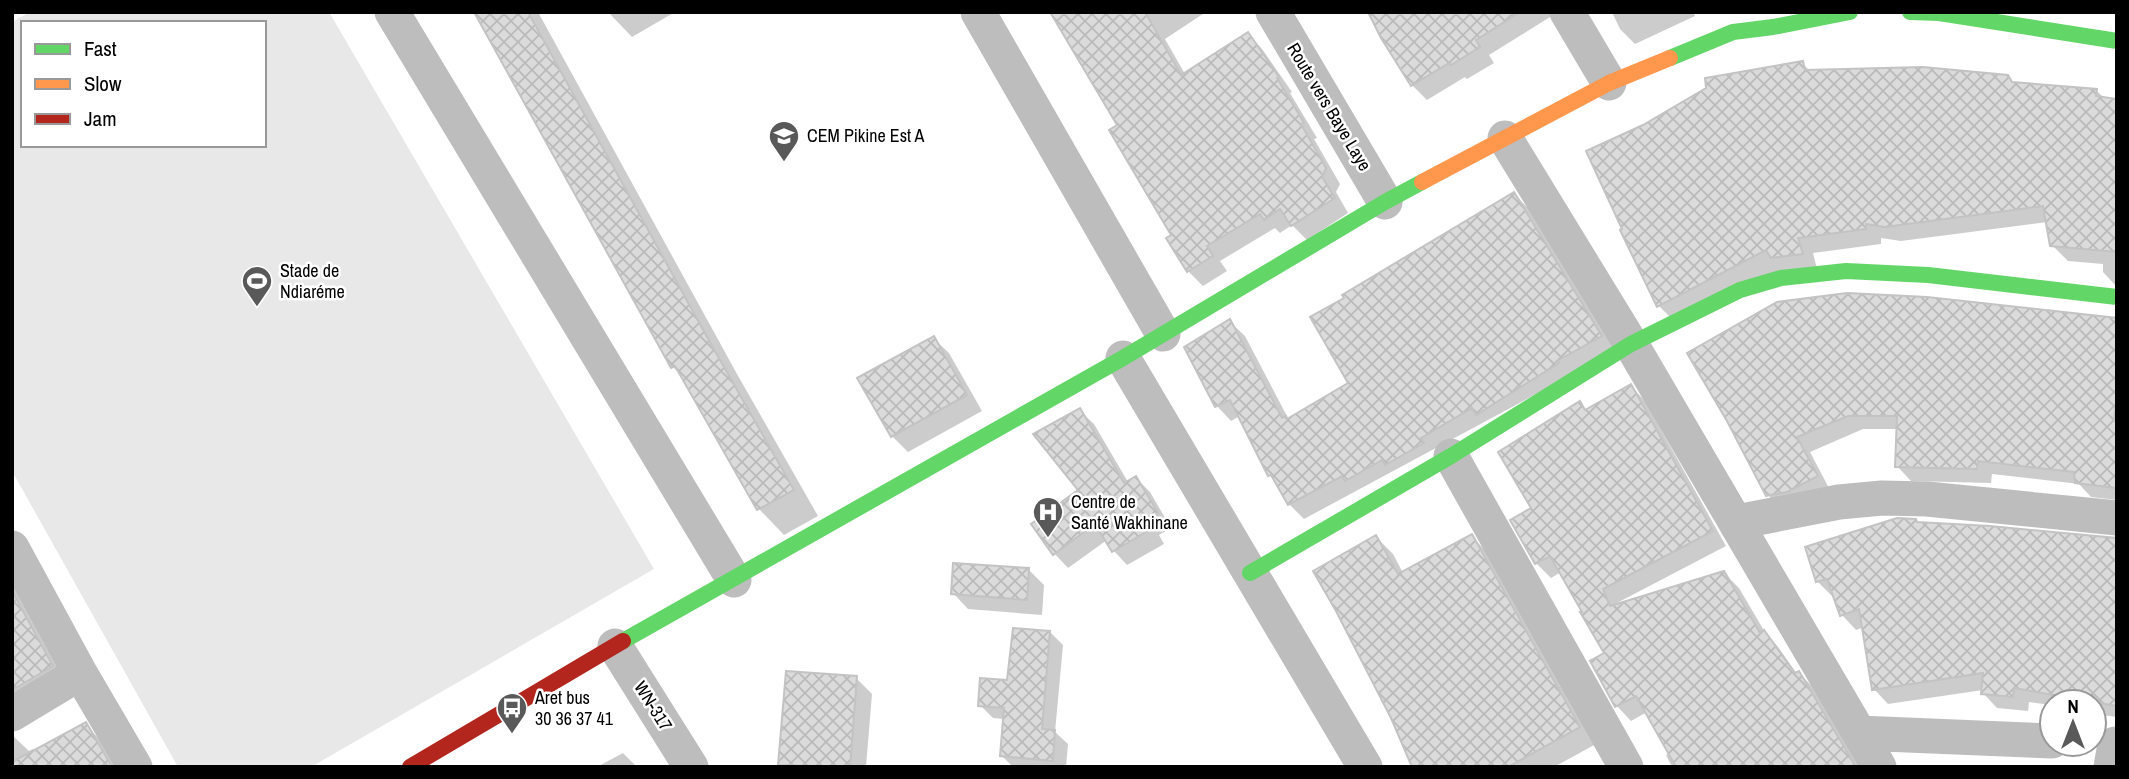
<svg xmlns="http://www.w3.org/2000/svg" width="2129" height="779" viewBox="0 0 2129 779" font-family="'Archivo Narrow',sans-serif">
<defs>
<pattern id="building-cross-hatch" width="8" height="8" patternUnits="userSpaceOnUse" patternTransform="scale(1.75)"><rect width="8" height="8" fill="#dbdbdb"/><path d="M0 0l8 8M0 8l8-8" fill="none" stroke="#bababa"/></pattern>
</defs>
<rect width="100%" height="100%" fill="#fff"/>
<!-- green -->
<path fill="#e8e8e8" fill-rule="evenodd" d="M30,12H329L654,569L311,767H178L12,471V22ZM23,23H264V145H23Z"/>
<!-- shadow -->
<path fill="#0003" d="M476,12H538L737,374L818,516L784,535L759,509L683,377L673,367Z
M608,12H675L632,37Z
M1051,12H1206L1165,39L1185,74L1248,34L1262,49L1292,92L1290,93L1317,138L1314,139L1340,184L1336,192L1348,213L1307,240L1292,225L1280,233L1275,228L1220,261L1227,271L1203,286L1188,271L1168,238L1173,235L1120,126Z
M1369,12H1558L1489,55L1494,63L1467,79L1465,77L1427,100L1412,85Z
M1612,12H1693L1695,16L1635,44L1620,29Z
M1802,63L1811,72L2096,90L2105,99L2117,101V287L2103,272V264L2068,261L2052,245L2048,222L1901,241L1881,238V244L1813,253L1817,269L1674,321L1659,306Z
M1514,194L1529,209L1616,351L1304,519L1289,504L1277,482L1270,475L1240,416L1231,421L1217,406L1230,322L1245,336L1289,420L1351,383Z
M2117,320V500L2091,497L2079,484L1992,474L1991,483L1911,481L1897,466L1898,429H1863L1810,452L1830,490L1782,509L1768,495L1729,420Z
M933,338L949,353L982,411L908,452L892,436Z
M1631,386L1645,401L1726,546L1615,604L1616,606L1724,573L1739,588L1766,634L1778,647L1797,674L1799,673L1813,687L1860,767H1672L1666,755L1670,753L1647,712L1631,721L1617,706L1606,654L1561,572L1551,578L1536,563L1533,509L1580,404L1587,411Z
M1079,410L1094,424L1128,482L1136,478L1150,492L1171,528L1159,535L1164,544L1127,565L1113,550L1107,540L1068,568L1054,553L1081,490Z
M1916,521L1919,524L2117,545V717L2094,714V702H2052V705L2029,702L2028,711L1997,708L1983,693V690L1888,704L1874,689L1864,627L1856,630L1842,615L1834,595L1832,596L1817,581Z
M1471,536L1488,553L1596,744L1554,767H1416L1376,537L1393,554L1403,573Z
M1029,570L1044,585L1042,615L968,609L953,593Z
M12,579L69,683L12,720Z
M1050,632L1063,645L1055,732L1068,744L1066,767H1013L1002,756L1004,719L993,718L980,705L1009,682Z
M856,678L872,694L866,767H782L779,764Z
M85,724L102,742L117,767H12V735L29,751L33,749L35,751Z
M623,753L637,767H597Z"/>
<!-- building -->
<path fill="url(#building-cross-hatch)" stroke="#c3c3c3" stroke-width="2" d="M474,12H528L712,346L794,490L757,510L675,366L671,368Z
M1050,12H1145L1181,75L1248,32L1279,77L1277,78L1304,123L1301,124L1326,168L1322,177L1335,198L1291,226L1280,209L1264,220L1260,214L1207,246L1213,256L1187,272L1166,238L1171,235L1109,130L1117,125Z
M1368,12H1520L1476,40L1480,47L1451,65L1449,63L1411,86L1381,38Z
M1803,61L1805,70L1923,67L2008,75L2012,82L2097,89L2096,96L2117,99V252L2050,246L2043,206L1885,227L1866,224V229L1798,238L1803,254L1771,258L1766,250L1657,307L1620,230L1622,229L1586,151L1643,125L1706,88L1705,78Z
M1514,192L1602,336L1557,361L1559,363L1476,415L1472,408L1421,438L1424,443L1385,465L1382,460L1345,481L1342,476L1288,505L1271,475L1268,476L1230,400L1215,407L1184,347L1230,319L1282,418L1286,416L1287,419L1348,383L1310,317L1344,298L1342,295Z
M1847,293L1927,297L2117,318V398L2114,420L2117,421V488L2075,483L2074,472L1978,461L1977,469L1895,467L1897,416H1848L1797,437L1818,476L1787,492L1766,496L1727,421L1687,353L1777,302Z
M934,336L967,395L891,437L857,378Z
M1631,384L1713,531L1603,589L1610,606L1724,571L1760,633L1764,630L1795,673L1799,671L1856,767H1676L1636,696L1615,707L1590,661L1604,653L1580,612H1582L1550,556L1535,564L1510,520L1531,508L1498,452L1580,401L1585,410Z
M1080,408L1124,483L1136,476L1158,513L1146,521L1151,529L1112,552L1095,524L1053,555L1031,524L1078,490L1033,434Z
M1897,518L1916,519L1917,522L1990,526L2117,538V706L2014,688L2013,697L1981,694L1983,673L1872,690L1859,609L1840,616L1827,579L1816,582L1805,547Z
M1472,534L1580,727L1508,767H1412L1391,718L1336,611L1313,571L1376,535L1398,574Z
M953,563L1029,568L1027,600L951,594Z
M12,591L53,666L12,690Z
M1013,628L1050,631L1042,729L1055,730L1053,761L1000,756L1004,708L978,706L980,678L1007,680Z
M786,671L857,676L850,767L778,765Z
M86,722L112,767H12V762Z"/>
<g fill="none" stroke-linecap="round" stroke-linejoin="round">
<!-- street -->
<path stroke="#bdbdbd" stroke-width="35" d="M392,12L734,580
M978,12L1163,334
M1273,12L1385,202
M1567,12L1609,83
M1505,138L1631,344L1879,767
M1123,358L1365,767
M1451,456L1626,767
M1737,522L1839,502L1882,498L1927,499L2117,518
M12,548L80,673L135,767
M615,646L691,767
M12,714L80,673
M1859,733L2052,741
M2111,767L2115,744"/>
<!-- fast -->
<path stroke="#63d668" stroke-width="16" d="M1910,12L1939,13L2117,41
M1670,58L1733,32L1773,27L1850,12
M1250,573L1451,456L1631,344L1740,290L1781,278L1846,271L1928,275L2117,297
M623,641L1123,358L1385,202L1422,182"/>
<!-- slow -->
<path stroke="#ff974d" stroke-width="16" d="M1422,182L1609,83L1670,58"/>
<!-- jam -->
<path stroke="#b3261e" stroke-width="16" d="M410,767L623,641"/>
</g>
<!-- icons -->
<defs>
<g id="school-pin" transform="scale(1.575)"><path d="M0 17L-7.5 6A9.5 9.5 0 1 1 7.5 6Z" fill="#595959" stroke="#fff"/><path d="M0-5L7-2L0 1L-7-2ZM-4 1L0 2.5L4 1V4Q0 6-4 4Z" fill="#fff"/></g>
<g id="stadium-pin" transform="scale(1.575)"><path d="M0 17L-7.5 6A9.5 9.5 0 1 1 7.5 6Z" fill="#595959" stroke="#fff"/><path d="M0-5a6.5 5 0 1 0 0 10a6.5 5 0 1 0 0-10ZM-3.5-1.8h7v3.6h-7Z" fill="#fff"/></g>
<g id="hospital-pin" transform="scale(1.575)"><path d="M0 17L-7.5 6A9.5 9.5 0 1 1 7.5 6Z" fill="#595959" stroke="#fff"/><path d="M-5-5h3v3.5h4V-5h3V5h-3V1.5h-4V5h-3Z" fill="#fff"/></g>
<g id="bus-pin" transform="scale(1.575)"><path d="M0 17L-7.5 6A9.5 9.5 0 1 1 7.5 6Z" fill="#595959" stroke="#fff"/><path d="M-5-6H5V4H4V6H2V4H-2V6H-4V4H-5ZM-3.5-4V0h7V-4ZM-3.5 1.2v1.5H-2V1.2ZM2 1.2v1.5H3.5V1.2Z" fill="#fff"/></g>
</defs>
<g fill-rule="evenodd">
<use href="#school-pin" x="784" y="136"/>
<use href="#stadium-pin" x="257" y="281"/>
<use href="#hospital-pin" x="1048" y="512"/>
<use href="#bus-pin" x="512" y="708"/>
</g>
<g text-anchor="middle" stroke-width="5" stroke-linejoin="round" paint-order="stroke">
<!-- street labels -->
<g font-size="18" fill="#000" stroke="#fff">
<text transform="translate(1329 107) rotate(59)" y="6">Route vers Baye Laye</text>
<text transform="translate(653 706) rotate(58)" y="6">WN-317</text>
</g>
<!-- poi labels -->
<g font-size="18" fill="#000" stroke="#fff" text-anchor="start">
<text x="807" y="142">CEM Pikine Est A</text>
<text x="280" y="277">Stade de<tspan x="280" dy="21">Ndiaréme</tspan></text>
<text x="1071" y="508">Centre de<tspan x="1071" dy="21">Santé Wakhinane</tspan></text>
<text x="535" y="704">Aret bus<tspan x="535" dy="21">30 36 37 41</tspan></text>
</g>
</g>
<!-- border -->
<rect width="2129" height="779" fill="none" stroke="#000000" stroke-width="28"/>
<!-- legend -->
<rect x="21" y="21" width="245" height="126" fill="#ffffff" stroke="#999999" stroke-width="2"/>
<rect x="35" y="44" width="35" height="10" fill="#63d668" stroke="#999999" stroke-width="2"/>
<text x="84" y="56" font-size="21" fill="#000000">Fast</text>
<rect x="35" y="79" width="35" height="10" fill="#ff974d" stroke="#999999" stroke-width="2"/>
<text x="84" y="91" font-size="21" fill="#000000">Slow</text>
<rect x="35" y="114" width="35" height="10" fill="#b3261e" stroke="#999999" stroke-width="2"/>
<text x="84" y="126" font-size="21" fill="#000000">Jam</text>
<!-- north arrow -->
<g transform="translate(2073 723)"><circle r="33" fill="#ffffff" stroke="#999999" stroke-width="2"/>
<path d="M0-5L12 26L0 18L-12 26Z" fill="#595959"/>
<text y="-10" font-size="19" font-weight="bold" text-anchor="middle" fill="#000000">N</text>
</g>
</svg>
